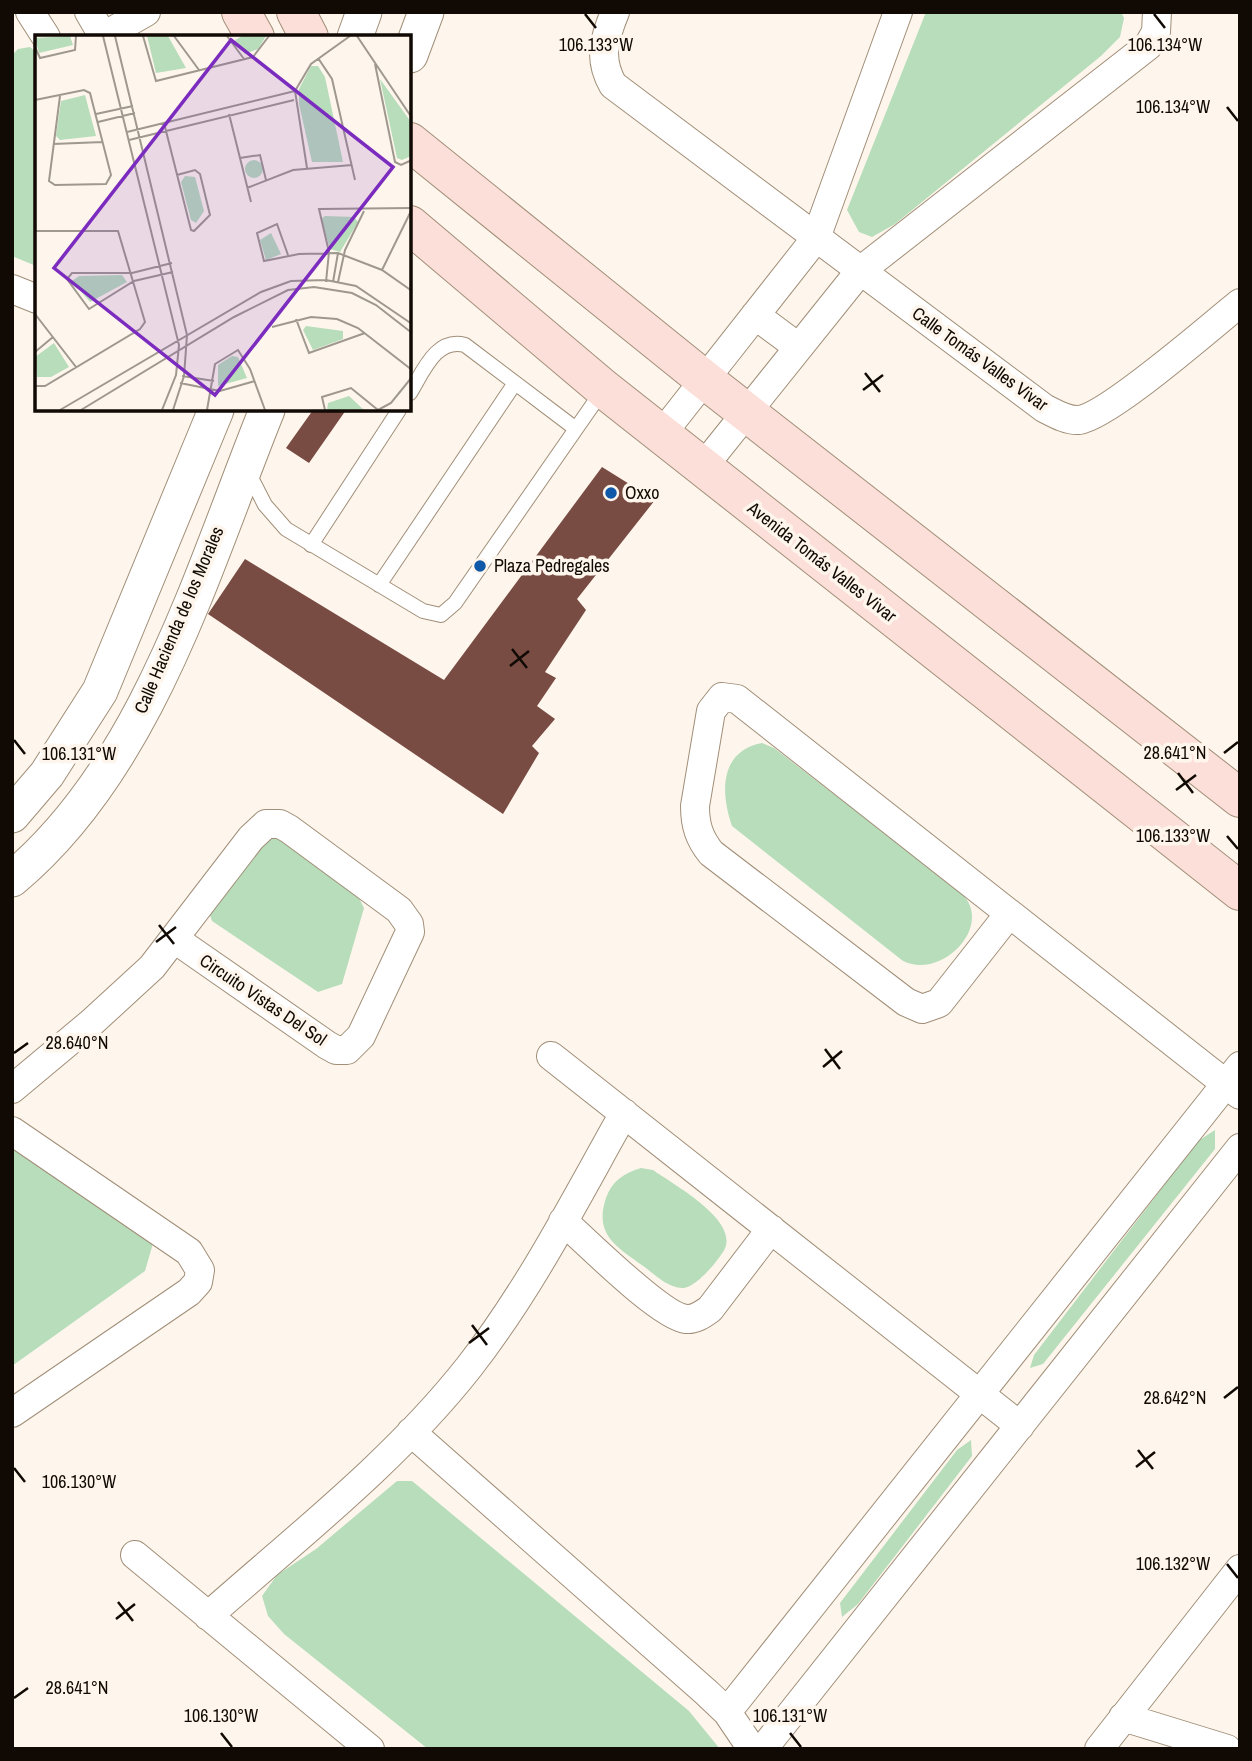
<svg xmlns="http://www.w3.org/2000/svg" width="1252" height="1761" viewBox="0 0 1252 1761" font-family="'Archivo Narrow',sans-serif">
<rect width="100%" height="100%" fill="#fef6ec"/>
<!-- green -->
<path fill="#b7ddbb" d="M926,12H1121L1124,18L1120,37L1101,56L895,224L872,237L859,232L847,210Z
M30,47L37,53L36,266L12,256V55L18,49Z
M762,743L774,748L961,892C964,896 969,902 970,906C982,937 938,978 903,961L732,826C720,792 720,751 762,743Z
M270,832L356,892L364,908L342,984L318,992L212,921L207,907Z
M1215,1130V1149L1043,1364L1030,1368L1034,1355L1198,1141Z
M12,1138L154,1240L145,1271L12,1366Z
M641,1168L653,1170C674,1185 743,1222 723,1252C716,1263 697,1286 684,1288C670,1289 656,1276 646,1268C619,1248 593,1236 606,1198C612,1181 624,1173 641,1168Z
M971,1440L972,1456L858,1604L842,1617L840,1603L957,1450Z
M397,1481H412L423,1490L689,1711L720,1749H428L284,1634L268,1616L262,1596L277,1575L316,1549Z"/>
<!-- building -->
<path fill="#784b43" d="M313,410H346L309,463L286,448Z
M602,467L655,500L577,599L586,610L545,672L556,678L537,706L555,719L532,746L539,753L503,814L208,614L245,559L444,680Z"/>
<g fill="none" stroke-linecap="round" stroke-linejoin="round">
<!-- service casing -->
<g stroke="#a18e78" stroke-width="16">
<path id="service" d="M410,393C423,372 436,337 465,345L576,429
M248,472L265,505L286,529L423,611L441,615L455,603L603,390
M311,545L399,410
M379,585L515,383"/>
</g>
<!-- minor casing -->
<g stroke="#a18e78" stroke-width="30">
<path id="minor" d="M30,12L46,37
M89,12L103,36
M615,12C604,39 598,59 613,85L1044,408C1054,413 1067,421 1079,420C1109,416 1211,326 1240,303
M102,37L146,12
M12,289L37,299
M755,315L798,347
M661,435L816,238L898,12
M703,467L860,271L1148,46L1156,32L1157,12
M1009,914L939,1003L922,1009L906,1002L711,853C699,838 695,825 695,806L711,711L722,697L737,699L1240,1095
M551,1056L1020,1426
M12,1089L91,1023L152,967L251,838L266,824H280L289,829L399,910L409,924L410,932L361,1036L347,1050H336L327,1045L176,940
M12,1131L189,1252L200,1270L198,1282L189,1292L12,1413
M563,1221C586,1241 660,1316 686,1319C695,1320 703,1314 710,1309L771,1229
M411,1432L707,1693L727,1712L752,1749
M135,1555L370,1749
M208,1616C297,1537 395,1461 469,1367C530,1289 575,1200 624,1113
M727,1712L1240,1066
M1123,1717L1227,1749
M763,1749L1240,1148
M1099,1749L1240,1569"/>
</g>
<!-- tertiary casing -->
<g stroke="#a18e78" stroke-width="37">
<path id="tertiary" d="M355,37L364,12
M410,55L426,12
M12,815L47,774L100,691L216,410
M12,879C148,766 203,568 267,410"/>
</g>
<!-- secondary casing -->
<g stroke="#a18e78" stroke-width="40">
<path id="secondary" d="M241,12L255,37
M296,12L309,37
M410,142L705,380L1240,798
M410,225L604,389L1240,891"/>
</g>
<!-- service -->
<use href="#service" stroke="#fff" stroke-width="14"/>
<!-- minor -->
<use href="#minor" stroke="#fff" stroke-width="28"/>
<!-- tertiary -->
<use href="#tertiary" stroke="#fff" stroke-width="35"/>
<!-- secondary -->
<use href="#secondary" stroke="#fcdfd9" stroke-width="38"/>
</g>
<!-- ticks -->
<path fill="none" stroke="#110a04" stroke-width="2.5" d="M585,14L596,28M1154,14L1165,28M1227,107L1238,121M865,373L880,392M863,390L883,375M512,649L527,668M510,666L529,651M14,740L25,754M1224,753L1238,742M1178,773L1193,793M1176,790L1196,775M1227,836L1238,849M159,925L174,944M156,942L176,927M825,1049L840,1069M14,1053L28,1043M823,1067L842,1051M472,1325L487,1345M469,1343L489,1328M1224,1398L1238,1387M1138,1450L1153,1469M1136,1467L1155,1452M14,1468L25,1482M1227,1564L1238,1578M118,1602L133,1621M116,1619L135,1604M14,1698L28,1688M221,1733L232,1747M790,1733L801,1747"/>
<!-- markers -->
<g fill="#0f59a8" stroke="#fef6ec" stroke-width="2.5">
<circle cx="611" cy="493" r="7"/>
<circle cx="480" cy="566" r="7"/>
</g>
<g text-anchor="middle" stroke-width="7" stroke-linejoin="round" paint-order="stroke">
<!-- street labels -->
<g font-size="18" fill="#110a04" stroke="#fef6ec">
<text transform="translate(980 359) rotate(36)" y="6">Calle Tomás Valles Vivar</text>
<text transform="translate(822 562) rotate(38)" y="6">Avenida Tomás Valles Vivar</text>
<text transform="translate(179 620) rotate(-67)" y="6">Calle Hacienda de los Morales</text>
<text transform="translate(263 1000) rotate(34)" y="6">Circuito Vistas Del Sol</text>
</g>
<!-- poi labels -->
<g font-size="18" fill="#110a04" stroke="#fef6ec" text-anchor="start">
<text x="625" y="499">Oxxo</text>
<text x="494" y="572">Plaza Pedregales</text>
</g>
</g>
<!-- overview -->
<g transform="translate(35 35)">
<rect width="376" height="376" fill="#fef6ec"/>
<path d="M35,1L38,10L4,18L0,3ZM112,1H133L151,33L121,38ZM207,1H231L223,14L210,19L200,5ZM276,31H283L290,42L308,127H277L264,69V54ZM345,44L376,87V121L367,125L362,123ZM50,60L61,101L25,105L21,101L26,66ZM210 134a9 9 0 1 1 18 0a9 9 0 1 1-18 0ZM150,141L160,142L169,176L161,188L156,185L146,147ZM290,181L319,182L323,187L305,217L295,214L286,184ZM236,198L246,219L231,225L225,205ZM87,240L92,247L55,267L37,246L44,241ZM271,291L308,296V304L278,315L268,295ZM19,308L34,332L16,342H2L0,322ZM197,321L203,322L212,343L183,351V330ZM314,361L329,375H292L293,368Z" fill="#b7ddbb"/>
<path fill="none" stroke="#9f988f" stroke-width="2" d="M68,1L144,310L141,340L127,375M80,1L152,300L149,341L138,375M108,1L121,46L218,22L234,1M139,1L164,35M192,1L209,24M322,1L377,83M0,12L5,23L40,15L41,1M283,23L297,44L320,145M340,29L360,127L366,130L377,125M0,65L49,55L55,58L76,140L71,149L20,150L14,146L25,61M61,79L98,71M194,79L216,167M63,87L100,78M129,88L156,195L159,196L175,180L165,139L160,135L142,140M92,97L260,56M94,105L259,65M18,109L68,107M205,123L225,120L231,145M272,133L260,56L276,29L315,1M212,153L258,135L317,130M0,196H83L110,287L105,294L10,351H0M253,220L242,189L222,198L229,226L264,219L303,218L347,235L377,256M137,228L97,238H37L32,244L54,274L99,246L138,237M347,235L377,174M291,247L294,217L284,174L377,173M298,247L303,218M303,247L310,215L329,176M0,279L41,332M261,284L274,318L330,298M237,292L276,282L302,284L323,293L377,335M0,317L18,302M147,341L179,346M145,348L185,356L220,346M25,375L226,257L256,246L291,245L321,251L377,289M46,375L199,282L253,255L279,252L317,258L341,270L377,298M172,375L180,329L203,315L215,334L230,375M290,375L287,362L316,353L343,375M343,375L356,368L377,342"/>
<path fill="#7b2cbf" fill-opacity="0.15" stroke="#7b2cbf" stroke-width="3.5" d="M196,5L358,132L180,360L19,233Z"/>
<rect width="376" height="376" fill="none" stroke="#110a04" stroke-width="3.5"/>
</g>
<g font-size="18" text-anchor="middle" fill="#110a04" stroke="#fef6ec" stroke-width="7" stroke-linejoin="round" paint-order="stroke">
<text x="596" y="51">106.133°W</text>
<text x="1165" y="51">106.134°W</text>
<text x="1173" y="113">106.134°W</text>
<text x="1175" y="759">28.641°N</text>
<text x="79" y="760">106.131°W</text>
<text x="1173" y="842">106.133°W</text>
<text x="77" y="1049">28.640°N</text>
<text x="1175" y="1404">28.642°N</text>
<text x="79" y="1488">106.130°W</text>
<text x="1173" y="1570">106.132°W</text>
<text x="77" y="1694">28.641°N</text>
<text x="221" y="1722">106.130°W</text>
<text x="790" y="1722">106.131°W</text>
</g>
<!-- border -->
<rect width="1252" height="1761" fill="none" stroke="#110a04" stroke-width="28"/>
</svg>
